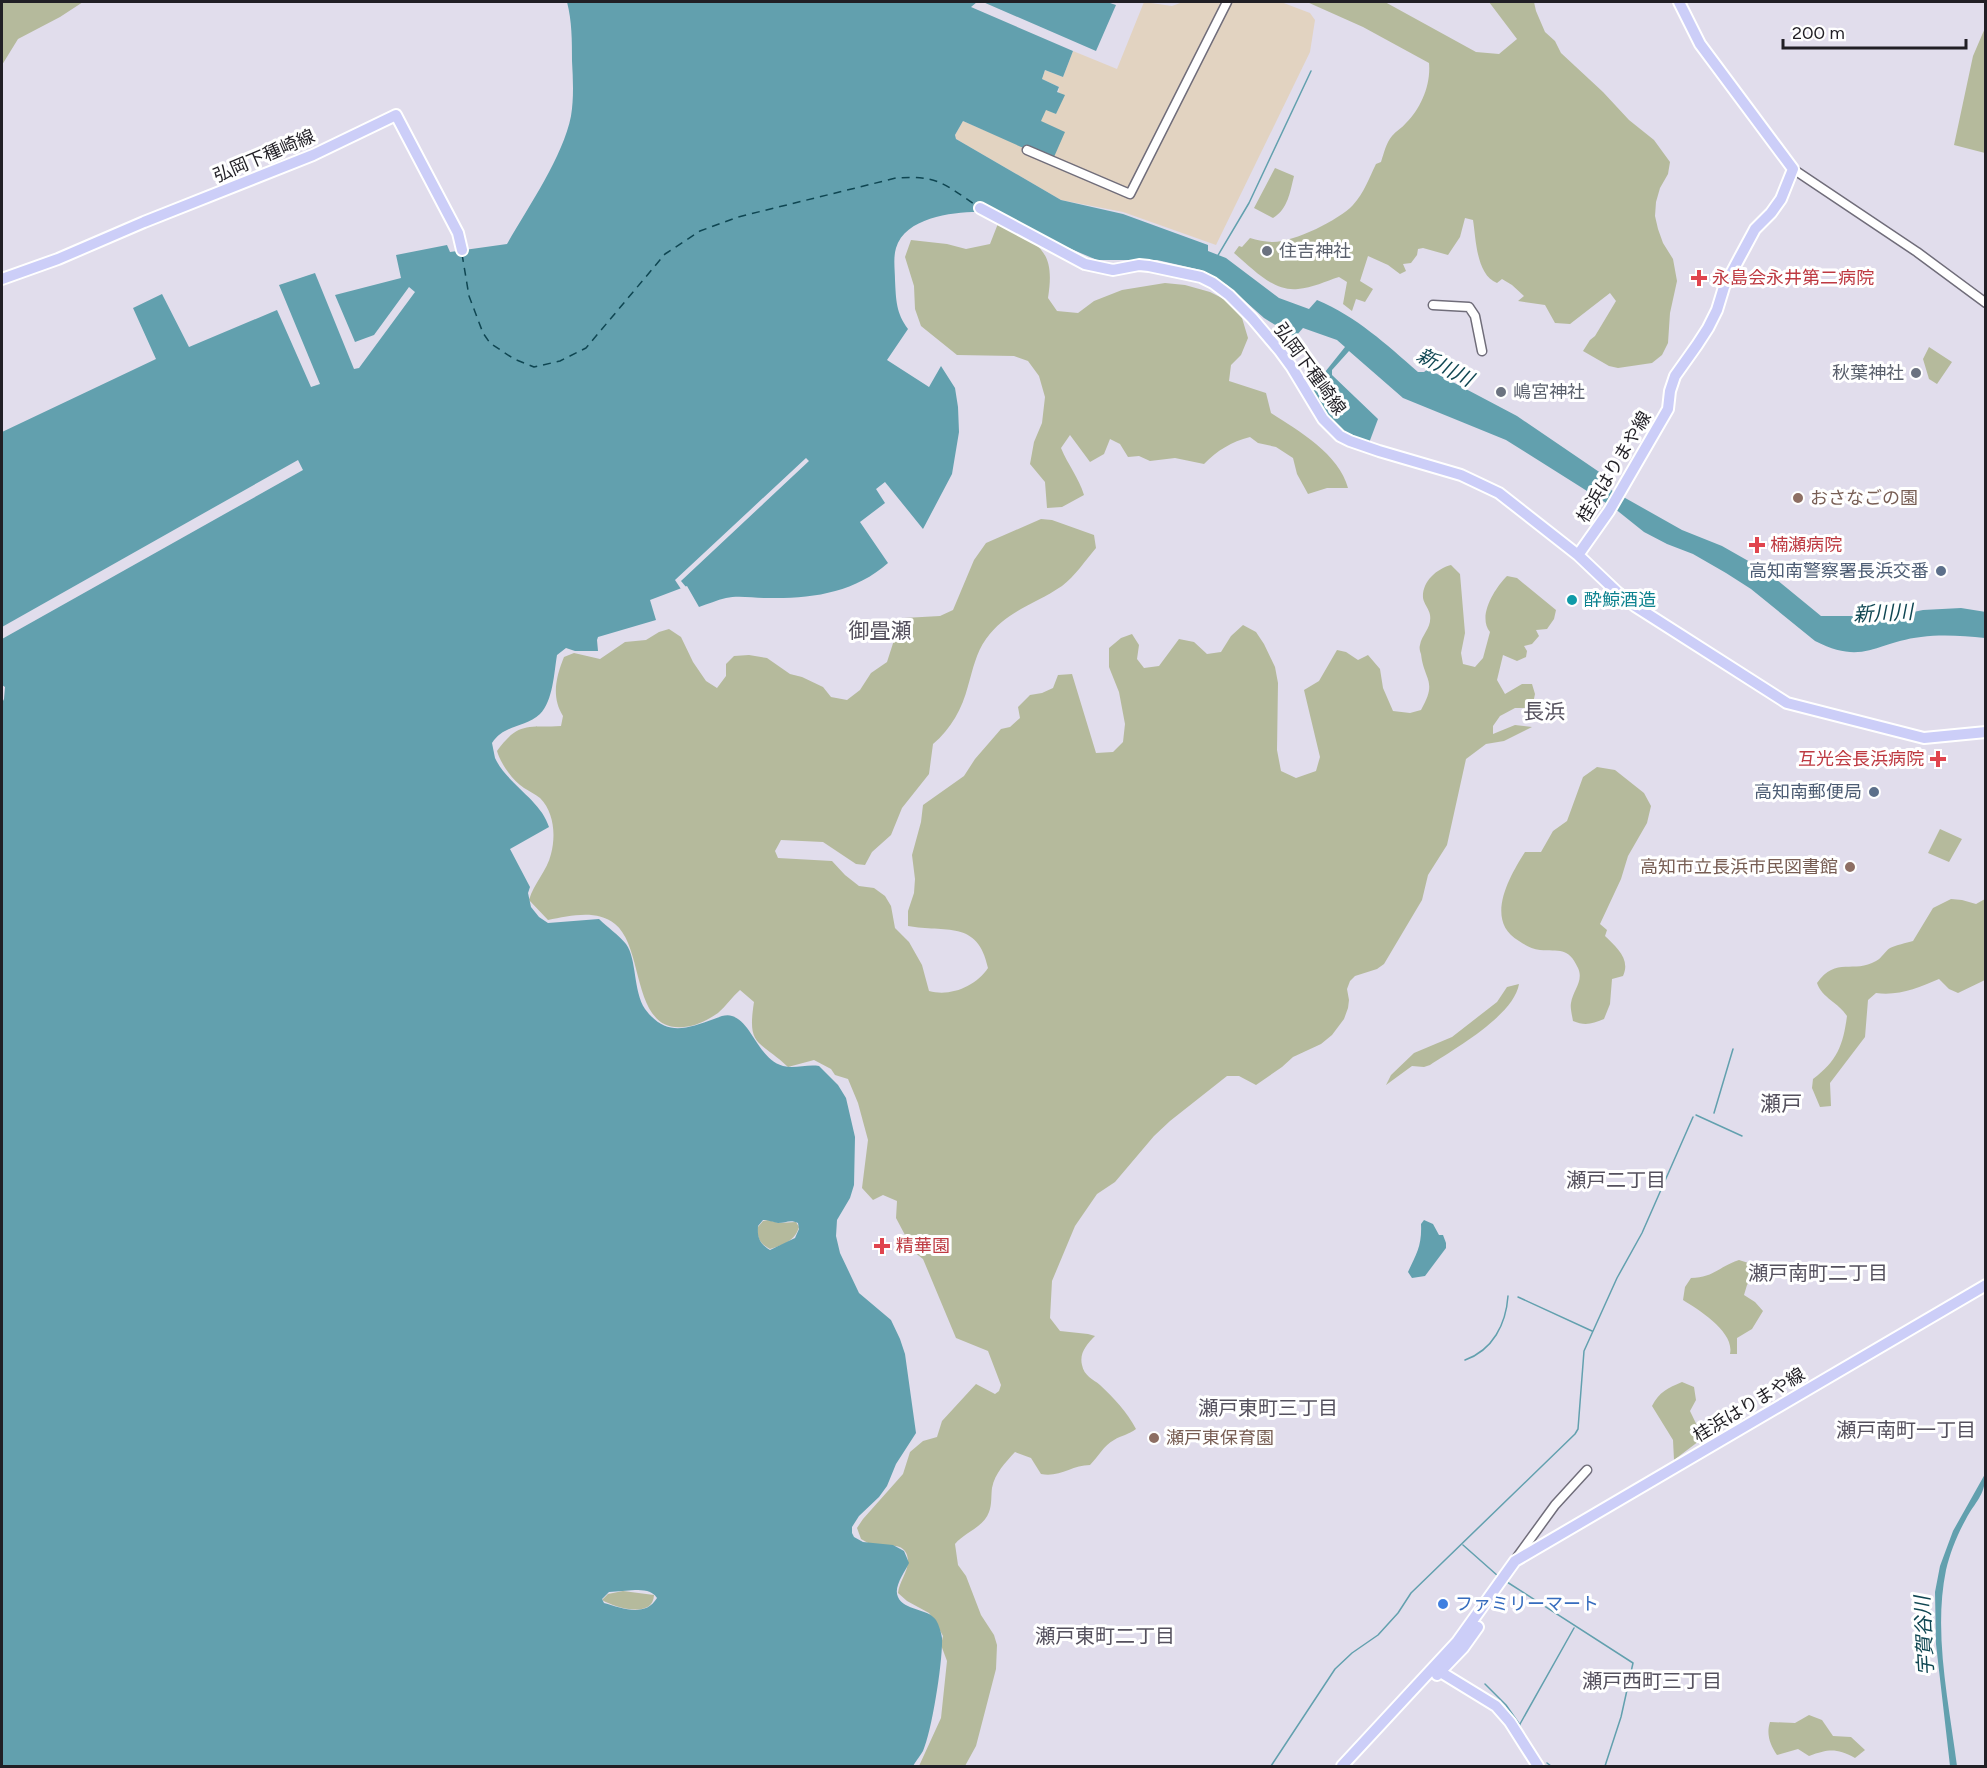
<svg xmlns="http://www.w3.org/2000/svg" width="1987" height="1768" viewBox="0 0 1987 1768" font-family="Figtree,'Noto Sans JP',sans-serif">
<rect width="100%" height="100%" fill="#e1ddec"/>
<!-- industrial -->
<path fill="#e2d3c1" d="M1144,2L1172,6L1183,2H1281L1310,13L1315,20L1310,52L1216,245L1123,212L1061,200L956,139L955,135L963,121L1028,149L1046,109L1056,114L1059,87L1042,79L1045,70L1063,77L1073,51L1117,69Z"/>
<!-- green -->
<path fill="#b5ba9c" d="M2,2H83L60,17L18,39L2,65Z
M1307,2H1385L1476,52L1499,54L1517,39L1489,2H1534L1536,11L1545,32L1555,41L1561,53L1603,92L1629,120L1654,140L1670,162L1668,174L1660,188L1656,202L1655,216L1658,229L1663,243L1673,259L1677,281L1670,313L1668,343L1662,355L1652,363L1618,368L1609,366L1583,351L1590,340L1595,336L1616,301L1610,293L1570,324L1555,323L1545,305L1518,301L1524,296L1512,285L1502,279L1497,283C1476,275 1476,238 1473,220L1465,218L1460,237L1448,255L1423,248L1418,249L1417,255L1411,263L1403,264L1406,271L1400,274L1388,265L1368,256L1360,281L1373,289L1365,302L1356,299L1352,311L1343,304L1347,282L1339,277C1326,281 1312,288 1298,289C1273,292 1252,268 1234,253L1239,246L1242,247L1250,238C1257,240 1266,242 1273,242C1294,242 1339,220 1353,205C1364,193 1369,178 1376,164L1381,162C1384,153 1386,143 1392,136C1396,131 1402,128 1406,123C1421,108 1431,85 1429,63L1363,27Z
M1985,28L1986,153H1985L1954,145L1973,56Z
M1275,168L1294,176C1290,192 1288,209 1273,218L1254,208Z
M999,221C1038,245 1056,248 1048,298L1057,311L1078,313L1094,301L1122,290L1165,283L1185,285L1210,292L1226,300L1242,318L1248,338L1241,355L1231,365L1229,381L1266,393L1271,413C1299,431 1339,454 1348,488H1327L1308,494L1297,474L1293,458L1276,447L1258,443L1250,437C1231,442 1218,450 1204,464L1175,458L1150,461L1139,456L1128,457L1120,444L1110,439L1104,454L1090,462L1070,435L1061,448C1068,465 1079,478 1084,495L1062,507L1047,508L1045,482L1030,464L1034,442L1042,423L1045,397L1039,376L1028,361L1014,356L957,355L921,326L915,309L914,286L905,257L911,240L947,244L966,249L990,244Z
M1929,347L1952,362L1937,384L1929,379L1923,359Z
M1041,519L1052,520L1094,535L1096,548C1085,561 1075,576 1062,586C1034,605 1007,610 986,639C976,653 973,669 968,686C962,709 951,729 933,744L929,774L902,808L891,835L872,852L865,865L856,864L823,842L781,840L775,851L778,858L832,861L845,875L859,886L874,888L885,896L891,906L895,928L909,942L922,965L929,991C951,997 976,986 988,968C978,919 945,933 908,926V911L914,893L915,879L912,855L921,822L923,805L964,776L975,759L1001,729L1010,727L1020,718L1018,707L1030,695L1042,693L1053,688L1058,675L1072,674L1096,753L1113,752L1123,742L1125,724L1119,692L1109,667V648L1121,638L1132,634L1139,645L1137,659L1144,668L1159,666L1179,639L1194,642L1207,654L1221,652L1231,636L1243,625L1256,632L1264,644L1275,667L1278,683L1277,750L1281,771L1296,778L1316,771L1320,757L1304,690L1319,681L1337,650L1346,652L1358,660L1368,655L1380,669L1383,688L1393,711L1410,713L1421,710C1438,680 1424,681 1421,654C1420,651 1419,648 1420,645C1422,634 1432,628 1430,615C1429,609 1424,604 1423,598C1422,582 1436,569 1451,565L1460,574L1465,633L1461,653L1463,664L1475,667L1483,658L1490,632C1477,616 1495,588 1507,576L1517,578L1556,610L1554,619L1547,629L1536,630L1539,636L1532,644L1524,646L1527,651L1526,657L1517,661L1503,655L1497,680L1505,694L1522,684H1532L1535,694L1532,708H1515L1500,716L1493,726V734L1515,725L1532,727L1504,741L1486,744L1466,759L1447,845L1428,875L1422,900L1384,964L1377,969L1355,976L1350,981L1347,989L1349,1000L1348,1008L1344,1019L1332,1035L1321,1044L1293,1057L1282,1067L1256,1085L1239,1076H1227L1170,1121L1154,1136L1115,1182L1097,1194L1075,1226L1052,1281L1050,1318L1060,1331L1088,1334L1095,1336C1087,1344 1079,1353 1082,1365C1084,1376 1093,1379 1100,1385C1114,1398 1127,1412 1136,1429C1128,1435 1122,1435 1114,1440C1104,1445 1098,1457 1090,1465C1072,1465 1059,1478 1041,1474L1031,1458L1015,1452C1005,1463 995,1473 992,1488C991,1495 992,1505 989,1512C984,1527 965,1532 955,1544L958,1565L966,1576L981,1615L994,1635L997,1645L996,1669L976,1746L965,1766H919L941,1718L947,1661L941,1645L943,1636L935,1621L929,1613L907,1601L898,1593C899,1582 908,1572 908,1561C907,1539 884,1548 874,1545C869,1544 865,1541 861,1539L857,1528L863,1519L903,1474L910,1452L923,1441L937,1437L942,1421L976,1384L995,1394L999,1391L1001,1385L988,1351L956,1338L923,1259L914,1252L896,1218L897,1201L883,1195L873,1200L862,1188L868,1140L858,1103L848,1079L835,1075L831,1069L814,1060L788,1067C758,1039 747,1047 754,1002L740,990C732,997 726,1006 718,1013C708,1020 696,1026 684,1027C631,1033 645,948 615,924C596,909 570,916 548,920L529,900C534,883 547,871 551,854C556,835 554,812 540,798C535,794 529,791 524,788C512,780 501,764 497,751C519,721 527,728 561,726L563,716C551,697 556,677 564,657L574,653L600,659L625,642L646,640L659,632L669,629L681,637L693,662L706,681L717,688L726,676V664L734,656L749,655L767,658L790,674L802,677L823,687L831,697L847,700L860,690L871,673L887,662L896,634L904,618L940,616L953,610L974,560L986,543Z
M1597,767L1615,770L1644,793L1651,806L1647,823L1628,856L1621,879L1600,924L1607,930L1605,936C1616,947 1631,959 1623,976L1612,979L1610,1004L1604,1019C1592,1024 1585,1026 1573,1021C1572,1015 1570,1008 1571,1003C1573,990 1584,981 1578,968C1568,946 1559,952 1540,950C1532,949 1525,945 1519,941C1484,921 1509,877 1525,852H1541L1553,831L1567,821L1583,777Z
M1940,829L1962,839L1949,862L1928,853Z
M1951,899L1962,900L1976,904L1985,899V980L1958,993L1949,989L1939,979C1918,988 1899,996 1876,993L1868,1000L1865,1037L1830,1083L1831,1106L1820,1107L1812,1088L1813,1079C1837,1061 1843,1046 1847,1016C1839,1003 1822,998 1817,983C1836,956 1854,974 1876,961C1882,958 1885,951 1890,948C1896,945 1906,943 1913,941L1933,908Z
M1519,984C1514,1015 1456,1048 1430,1065L1424,1067L1412,1066L1386,1085L1391,1075L1414,1053L1452,1037L1497,1002L1507,987Z
M768,1220L779,1223L796,1222L799,1227C795,1241 783,1245 770,1249C760,1243 758,1240 757,1228L763,1221Z
M1739,1260L1761,1267L1747,1285L1744,1295L1755,1302L1763,1311L1752,1329L1737,1338V1354H1730C1735,1332 1699,1310 1683,1300L1685,1287L1691,1278C1713,1278 1720,1266 1739,1260Z
M1682,1382L1694,1387L1696,1400L1690,1411L1703,1438L1674,1460L1673,1440L1652,1406C1659,1392 1668,1388 1682,1382Z
M623,1591L654,1595C653,1619 616,1608 602,1600L608,1594Z
M1809,1715L1822,1720L1833,1736L1851,1737L1865,1750L1855,1758C1836,1748 1829,1749 1809,1756L1798,1749L1777,1755C1770,1745 1766,1734 1770,1722L1795,1723Z"/>
<!-- water -->
<path fill="#62a0ae" fill-rule="evenodd" d="M567,2H977L971,7L1073,51L1063,77L1045,70L1042,79L1059,87L1057,92L1065,95L1056,114L1046,110L1041,121L1065,132L1054,157L1030,146L1028,150L963,121L955,135L956,139L1061,200L1123,214L1208,245V251L1226,258L1279,298L1309,309L1317,300C1357,317 1386,344 1418,372H1424L1428,369L1517,416L1611,480V490L1682,530L1722,546L1766,571L1821,616H1894L1923,610L1961,608L1986,612L1985,638C1964,636 1943,634 1921,637C1876,642 1864,666 1815,641L1751,589L1726,573L1693,554L1667,544L1644,532L1614,508L1506,440L1403,398L1349,351L1332,370V375L1378,419L1369,443L1344,434L1330,421L1309,392L1345,347L1337,340L1303,328L1295,337L1264,318L1227,285L1201,270L1157,260H1097L1064,246L984,203L977,212C951,212 905,218 896,248C893,258 895,270 895,280C896,300 896,313 908,329L887,360L929,387L941,366L955,388L958,407L959,432L952,474L923,529L885,482L876,489L885,503L860,522L888,563C854,593 811,599 767,598C754,598 738,595 726,598C717,600 708,604 699,607L687,586L650,600L656,620L598,637L597,640L598,651H575L566,648L557,655C554,673 553,701 540,714C525,728 504,724 492,743C493,748 494,753 495,758C507,784 541,800 549,827L510,849L530,887L528,893L531,907L539,917L548,923L599,919C607,927 619,935 626,944C637,959 633,991 645,1009C666,1037 686,1029 714,1019C719,1017 726,1014 732,1016C752,1022 758,1059 783,1066C795,1069 807,1064 819,1066L838,1085L846,1098L855,1137L854,1185L850,1198L837,1220L836,1236L840,1253L859,1293L891,1320L900,1339L905,1354L916,1433L896,1464L887,1486L879,1497L859,1516L852,1527V1533L854,1537L863,1542L893,1545L904,1551L909,1563C905,1572 893,1587 898,1597C904,1611 928,1608 936,1620C939,1625 941,1632 942,1638C943,1660 932,1731 923,1751C920,1756 916,1761 913,1766H2V703L4,699L5,687L2,685V432L156,359L133,308L162,294L189,347L277,310L311,387L320,384L279,285L315,273L354,369L359,368L415,292L409,287L374,335L355,342L335,295L401,278L396,255L447,245L450,252L507,244C528,207 563,157 571,116C574,98 573,79 572,61C572,41 572,21 567,2ZM763,1220C769,1220 772,1222 778,1223C786,1223 790,1219 798,1223L799,1229L795,1238L770,1250C760,1244 757,1238 758,1226ZM635,1590C643,1590 652,1590 657,1598C645,1618 622,1608 604,1603L602,1599L609,1592Z
M983,2H1107L1116,5L1096,51Z
M1424,1220L1433,1224L1439,1235H1443L1446,1243V1248L1425,1276L1412,1278L1408,1272C1417,1253 1422,1245 1421,1224Z
M1985,1474C1986,1495 1975,1502 1966,1519C1957,1535 1950,1553 1946,1570C1933,1633 1949,1703 1957,1766H1950L1936,1644L1935,1592L1940,1566L1953,1531Z"/>
<!-- pier -->
<path fill="#e1ddec" d="M806,458L809,461L681,581L686,587L681,589L675,580Z
M298,460L303,470L2,639V627Z"/>
<g fill="none" stroke-linecap="round" stroke-linejoin="round">
<!-- stream -->
<path stroke="#62a0ae" stroke-width="1.5" d="M1217,257L1249,203L1311,71
M1714,1113L1733,1049
M1696,1115L1742,1136
M1518,1297L1592,1331
M1465,1360C1493,1350 1506,1324 1508,1296
M1463,1545L1498,1576
M1507,1582L1633,1663L1621,1717L1605,1766
M1485,1684L1506,1705L1520,1725
M1520,1724L1574,1628
M1547,1763L1551,1766
M1271,1766L1335,1669L1352,1653L1378,1635L1398,1613L1411,1593L1575,1434L1578,1429L1584,1351L1617,1278L1642,1233L1693,1117"/>
<!-- ferry -->
<path stroke="#0f4652" stroke-width="1.5" stroke-dasharray="8 6" stroke-linecap="butt" d="M462,254L469,296L483,333L490,343L514,359L534,367L560,361L586,348L665,254L700,231L738,217L896,178C938,175 944,184 977,206"/>
<!-- minor casing -->
<g stroke="#706d7a" stroke-width="11">
<path id="minor" d="M1027,150L1130,194L1227,2
M1793,169L1917,252L1986,303
M1433,305L1469,307L1475,316L1482,351
M1515,1560L1555,1505L1587,1470"/>
</g>
<!-- major casing -->
<g stroke="#fff" stroke-width="14">
<path id="major" d="M980,208L1085,264L1113,270L1139,265L1149,266L1201,277L1213,283L1229,295L1252,318L1280,351L1291,366L1323,419L1340,436L1350,441L1379,451L1461,475L1499,493L1578,555L1617,592L1635,606L1787,703L1924,738L1986,732
M2,279L58,259L144,222L313,155L396,115L458,233L462,250
M1578,555L1609,511L1668,409L1670,391L1675,376L1697,345L1708,328L1717,310L1724,287L1741,255L1755,229L1771,213L1781,199L1793,169L1700,44L1679,2
M1434,1668L1496,1706L1510,1722L1538,1766
M1437,1675L1463,1648L1478,1627
M1342,1766L1457,1642L1515,1561L1986,1285"/>
</g>
<!-- minor -->
<use href="#minor" stroke="#fff" stroke-width="8"/>
<!-- major -->
<use href="#major" stroke="#cccef8" stroke-width="10"/>
</g>
<!-- markers -->
<g fill="#6b7280" stroke="#fff" stroke-width="2">
<circle cx="1267" cy="251" r="6"/>
<circle cx="1916" cy="373" r="6"/>
<circle cx="1501" cy="392" r="6"/>
</g>
<g fill="#e0444e" stroke="#fff" stroke-width="2">
<path d="M1696 269h6v6h6v6h-6v6h-6v-6h-6v-6h6z"/>
<path d="M1754 536h6v6h6v6h-6v6h-6v-6h-6v-6h6z"/>
<path d="M1935 750h6v6h6v6h-6v6h-6v-6h-6v-6h6z"/>
<path d="M879 1237h6v6h6v6h-6v6h-6v-6h-6v-6h6z"/>
</g>
<g fill="#8d6e63" stroke="#fff" stroke-width="2">
<circle cx="1798" cy="498" r="6"/>
<circle cx="1850" cy="867" r="6"/>
<circle cx="1154" cy="1438" r="6"/>
</g>
<g fill="#5c6f8a" stroke="#fff" stroke-width="2">
<circle cx="1941" cy="571" r="6"/>
<circle cx="1874" cy="792" r="6"/>
</g>
<circle fill="#0f9aa8" stroke="#fff" stroke-width="2" cx="1572" cy="600" r="6"/>
<circle fill="#3f7fe0" stroke="#fff" stroke-width="2" cx="1443" cy="1604" r="6"/>
<g text-anchor="middle" stroke-width="6" stroke-linejoin="round" paint-order="stroke">
<!-- street labels -->
<g font-size="18" fill="#211f25" stroke="#fff">
<text transform="translate(264 156) rotate(-23)" y="6">弘岡下種崎線</text>
<text transform="translate(1310 369) rotate(54)" y="6">弘岡下種崎線</text>
<text transform="translate(1614 467) rotate(-59)" y="6">桂浜はりまや線</text>
<text transform="translate(1749 1405) rotate(-31)" y="6">桂浜はりまや線</text>
</g>
<!-- worship labels -->
<g font-size="18" fill="#5b616d" stroke="#fff" text-anchor="start">
<text x="1279" y="257">住吉神社</text>
<text x="1904" y="379" text-anchor="end">秋葉神社</text>
<text x="1513" y="398">嶋宮神社</text>
</g>
<!-- health labels -->
<g font-size="18" fill="#be3a42" stroke="#fff" text-anchor="start">
<text x="1712" y="284">永島会永井第二病院</text>
<text x="1770" y="551">楠瀬病院</text>
<text x="1924" y="765" text-anchor="end">互光会長浜病院</text>
<text x="896" y="1252">精華園</text>
</g>
<!-- education labels -->
<g font-size="18" fill="#785e54" stroke="#fff" text-anchor="start">
<text x="1810" y="504">おさなごの園</text>
<text x="1838" y="873" text-anchor="end">高知市立長浜市民図書館</text>
<text x="1166" y="1444">瀬戸東保育園</text>
</g>
<!-- service labels -->
<g font-size="18" fill="#4e5e75" stroke="#fff" text-anchor="end">
<text x="1929" y="577">高知南警察署長浜交番</text>
<text x="1862" y="798">高知南郵便局</text>
</g>
<!-- culture labels -->
<g font-size="18" fill="#0d838f" stroke="#fff" text-anchor="start">
<text x="1584" y="606">酔鯨酒造</text>
</g>
<!-- shop labels -->
<g font-size="18" fill="#366cbe" stroke="#fff" text-anchor="start">
<text x="1455" y="1610">ファミリーマート</text>
</g>
<!-- water labels -->
<g font-size="20" font-style="italic" fill="#0f4652" stroke="#fff">
<text transform="translate(1445 367) rotate(27)" y="7">新川川</text>
<text transform="translate(1883 613) rotate(-3)" y="7">新川川</text>
<text transform="translate(1924 1636) rotate(-93)" y="7">宇賀谷川</text>
</g>
<!-- neighbourhood labels -->
<g font-size="20" fill="#55515e" stroke="#fff">
<text x="1616" y="1187">瀬戸二丁目</text>
<text x="1818" y="1280">瀬戸南町二丁目</text>
<text x="1268" y="1415">瀬戸東町三丁目</text>
<text x="1906" y="1437">瀬戸南町一丁目</text>
<text x="1105" y="1643">瀬戸東町二丁目</text>
<text x="1652" y="1688">瀬戸西町三丁目</text>
</g>
<!-- quarter labels -->
<g font-size="21" fill="#55515e" stroke="#fff">
<text x="880" y="638">御畳瀬</text>
<text x="1544" y="719">長浜</text>
<text x="1781" y="1111">瀬戸</text>
</g>
</g>
<!-- border -->
<rect width="1987" height="1768" fill="none" stroke="#211f25" stroke-width="6"/>
<!-- scale -->
<path d="M1783 39v9h183v-9" fill="none" stroke="#211f25" stroke-width="3"/>
<text x="1792" y="39" font-size="18" fill="#211f25" stroke="#ffffff" stroke-width="4.5" paint-order="stroke">200 m</text>
</svg>
